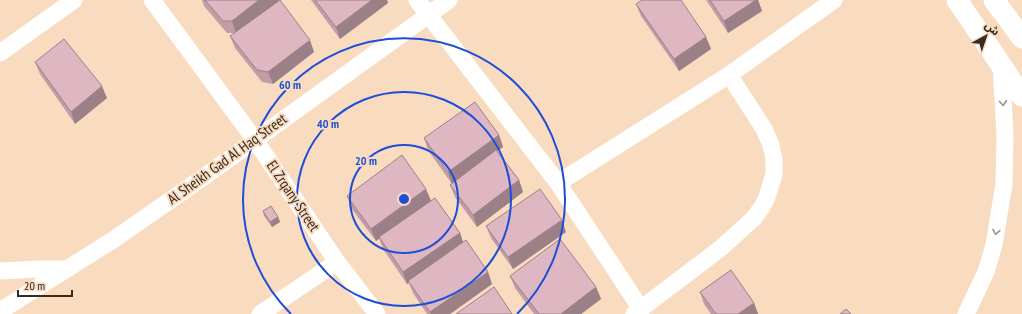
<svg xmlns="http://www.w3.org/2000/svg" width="1022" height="314" viewBox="0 0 1022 314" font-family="'PT Sans Narrow','Noto Sans Arabic',sans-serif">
<rect width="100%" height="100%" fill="#f9dbc0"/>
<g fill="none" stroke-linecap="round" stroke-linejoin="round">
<!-- minor -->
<path stroke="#fff" stroke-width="17" d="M152,0L255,140L337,262L377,314
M417,0L558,183L641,309
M0,53L74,0
M558,183L729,75L834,0
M0,271L38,269H66
M0,311L113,240L208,174L449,0
M260,314L337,262
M634,314L721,248L754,218L762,207L767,197L774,174V159L771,145L764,129L729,75
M966,314L986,272L994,245L1004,184L1005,135L1001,64"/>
<!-- tertiary -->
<path stroke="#fff" stroke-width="21" d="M957,0L1022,96
M994,0L1022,38"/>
</g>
<!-- wall -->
<path fill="#c09da7" d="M202,0H280L314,52L273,84L262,82L235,48L230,36L235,33H227L204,6Z
M311,0H387L388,3L340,39Z
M706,0H758L762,11L728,33Z
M636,4L706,37L711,49L679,71L641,16Z
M35,62L107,98L75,124L40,74Z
M499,135L503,147L497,151L519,180L523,192L477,227L455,197L450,185L452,184L428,150L424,138Z
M426,189L431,201L460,233L463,242L488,272L492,284L450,314H427L413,293L409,283L407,284L383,249L379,238L376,241L351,208L347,196Z
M263,211L278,217L280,222L272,227L264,216Z
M486,226L566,232L513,269L491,238Z
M510,276L596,287L601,299L581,314H534L515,288Z
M700,292L754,303L758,314H711L704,304Z"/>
<!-- shaded-wall -->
<path fill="#9c8088" d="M259,0H280L236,33L232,21Z
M372,0H387L388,3L340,39L336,27Z
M756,0H758L762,11L728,33L724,21Z
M706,37L711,49L679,71L674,59Z
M310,40L314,52L273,84L268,72Z
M102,86L107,98L75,124L71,112Z
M499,135L503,147L452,184L448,172Z
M519,180L523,192L477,227L473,215Z
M426,189L431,201L376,241L371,229Z
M278,217L280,222L272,227L270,222Z
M562,220L566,232L513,269L508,257Z
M460,233L464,245L408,281L409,283L407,284L403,272Z
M488,272L492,284L450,314H431L430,312Z
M596,287L601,299L581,314H561Z
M754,303L758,314H738Z"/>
<!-- building -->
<path fill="#dfb7c2" stroke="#9c8088" d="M205,0H259L232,21H223Z
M280,0L310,40L268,72L257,70L230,36Z
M315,0H372L336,27Z
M642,0H681L706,37L674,59L636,4Z
M710,0H756L724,21Z
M64,39L102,86L71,112L35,62Z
M475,102L499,135L448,172L424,138Z
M496,150L519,180L473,215L450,185Z
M402,155L426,189L371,229L347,196Z
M540,189L562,220L508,257L486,226Z
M435,198L460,233L403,272L379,237Z
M271,206L278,217L270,222L263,211Z
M560,239L596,287L561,314H539L510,276Z
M466,240L488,272L430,312L408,281Z
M731,270L754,303L738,314H716L700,292Z
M494,287L512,314H456Z
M846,309L851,314H840Z"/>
<!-- one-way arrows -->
<defs><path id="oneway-chevron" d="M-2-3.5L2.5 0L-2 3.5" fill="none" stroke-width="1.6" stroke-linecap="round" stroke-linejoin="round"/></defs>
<g stroke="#9a9590">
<use href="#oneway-chevron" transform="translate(1003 103) rotate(86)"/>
<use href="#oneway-chevron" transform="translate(996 232) rotate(100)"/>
</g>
<!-- distance rings -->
<g fill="none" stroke="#1d4ed8" stroke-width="2">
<circle cx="404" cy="199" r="54"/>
<circle cx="404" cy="199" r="107"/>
<path d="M291 314A161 161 0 1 1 517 314"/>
</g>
<g text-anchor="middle" stroke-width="4" stroke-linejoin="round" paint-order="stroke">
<!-- street labels -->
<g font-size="15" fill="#362b21" stroke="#f9dbc0">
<text transform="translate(227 159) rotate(-36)" y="5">Al Sheikh Gad Al Haq Street</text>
<text transform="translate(293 196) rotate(56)" y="5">El Zrqany Street</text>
</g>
</g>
<circle cx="404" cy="199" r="6" fill="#1d4ed8" stroke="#f9dbc0" stroke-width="2"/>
<g font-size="12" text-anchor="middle" font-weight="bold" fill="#1d4ed8" stroke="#f9dbc0" stroke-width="4" stroke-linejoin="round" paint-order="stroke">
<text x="290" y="89">60 m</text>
<text x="328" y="128">40 m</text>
<text x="366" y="165">20 m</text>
</g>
<!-- north arrow -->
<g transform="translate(986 36) rotate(40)" stroke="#f9dbc0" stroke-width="3" paint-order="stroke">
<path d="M0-3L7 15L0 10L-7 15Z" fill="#362b21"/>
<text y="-6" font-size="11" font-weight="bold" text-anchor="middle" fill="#362b21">ش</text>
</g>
<!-- scale -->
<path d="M18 290v6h54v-6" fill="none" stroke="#362b21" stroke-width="2"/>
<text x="24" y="290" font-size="12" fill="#362b21" stroke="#f9dbc0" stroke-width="3" paint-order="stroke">20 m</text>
</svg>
